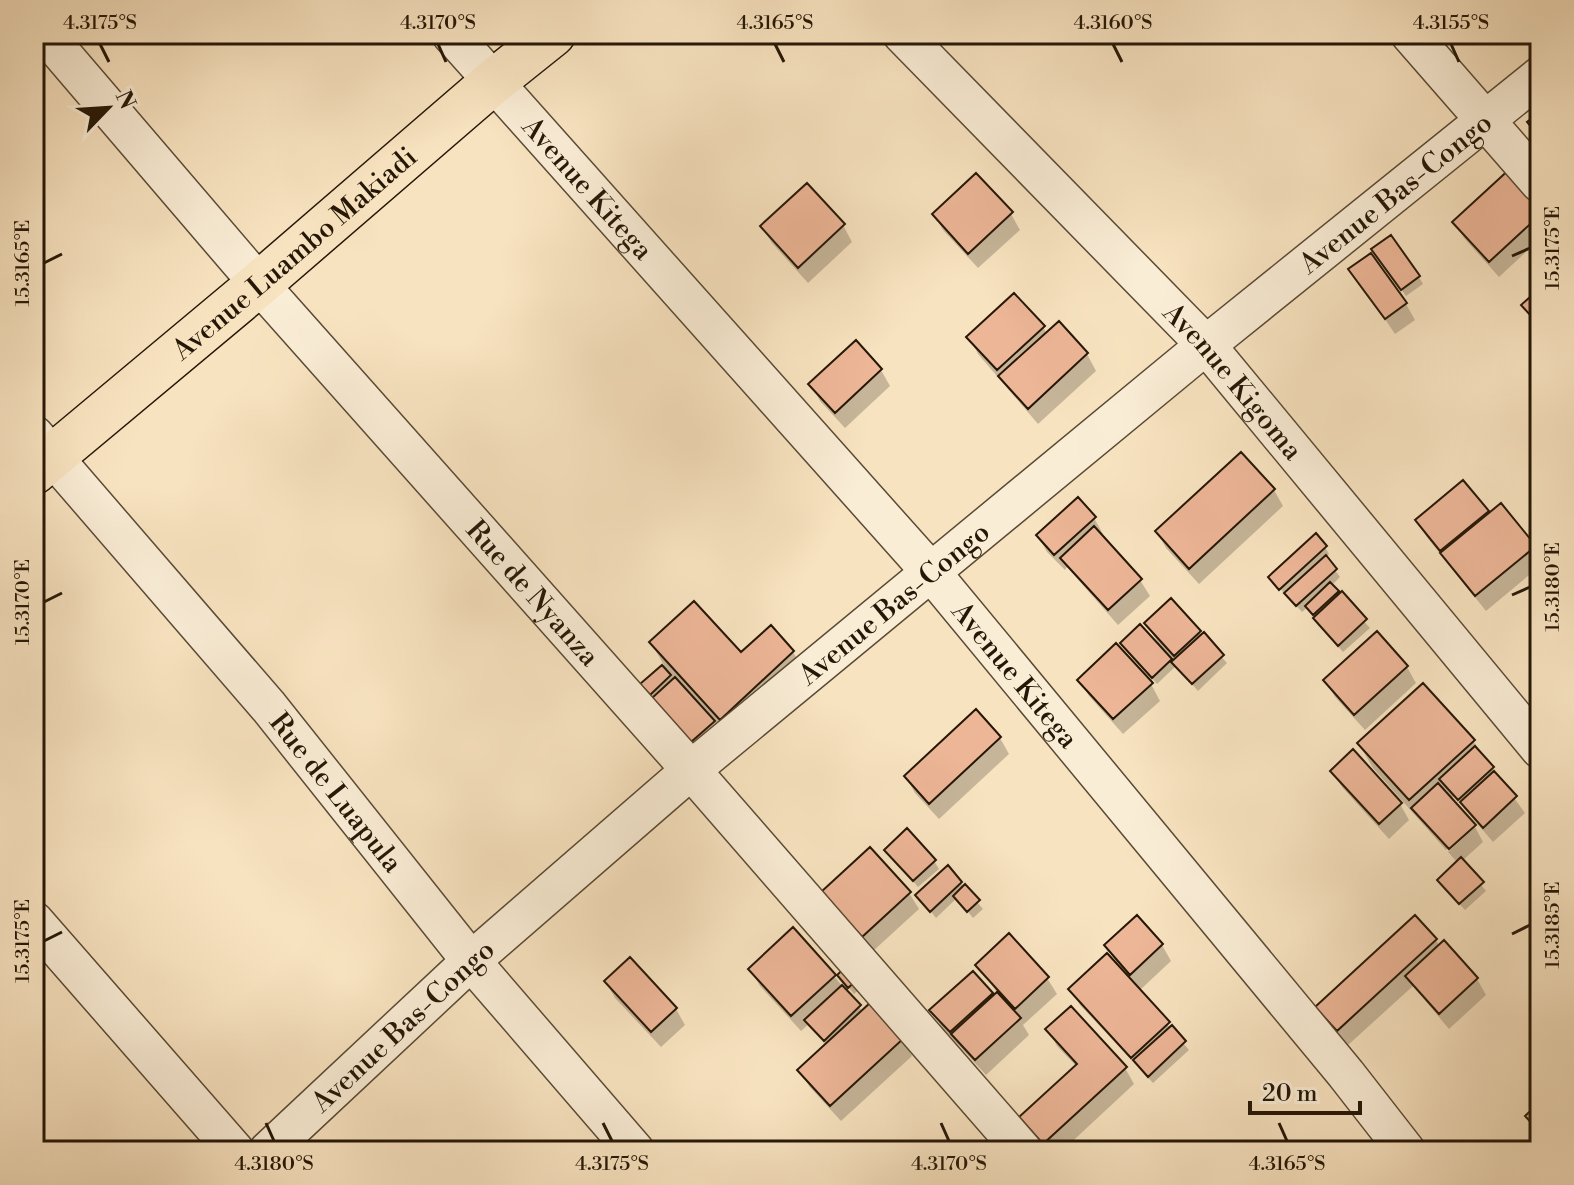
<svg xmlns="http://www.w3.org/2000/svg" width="1574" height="1185" viewBox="0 0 1574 1185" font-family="'Libre Bodoni',serif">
<rect width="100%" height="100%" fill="#f8e3c0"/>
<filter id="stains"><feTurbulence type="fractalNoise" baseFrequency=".0025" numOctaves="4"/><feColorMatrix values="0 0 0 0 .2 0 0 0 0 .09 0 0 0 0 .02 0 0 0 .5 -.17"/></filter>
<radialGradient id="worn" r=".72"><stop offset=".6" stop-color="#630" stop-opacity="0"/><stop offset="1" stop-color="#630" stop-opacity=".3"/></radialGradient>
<!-- shadow -->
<path fill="#0003" d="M1540,199V239L1499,277L1464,238L1454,222Z
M934,214H1011L1020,230L978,268L943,230Z
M843,225L852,242L808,283L772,243L762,227Z
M1378,257L1419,277L1423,284L1406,296Z
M1351,269L1406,304L1415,320L1395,334Z
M1540,291V329L1524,306Z
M1058,324L1087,354L1096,371L1038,424L978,354L969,337L1043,327L1047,334Z
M881,370L890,386L845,428L820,401L811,384Z
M1241,454L1274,490L1283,506L1199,584L1166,548L1157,532Z
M1487,512L1534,547L1540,558V566L1486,611L1426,536L1417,520Z
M1094,518L1103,534L1101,536L1140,580L1150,596L1118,625L1067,567L1065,570L1047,552L1038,536Z
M1325,547L1329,554L1326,558L1340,577L1331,586L1370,628L1343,652L1320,626L1308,607L1302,612L1270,578Z
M1171,601L1227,663L1198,691L1176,666L1157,684L1122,643L1160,646L1146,623Z
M771,628L793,652L807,676L734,743L715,724L723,738L701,757L643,685L664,665L651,643L741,655Z
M1407,667L1416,683L1365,730L1335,697L1326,681Z
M1079,680L1151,684L1160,701L1123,734L1089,696Z
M1000,738L1009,754L939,819L915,793L906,777Z
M1473,741L1525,813L1493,842L1454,796L1450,799L1473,824L1446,850L1373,768L1359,744Z
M1332,771L1400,804L1409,820L1389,839L1342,787Z
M1475,827L1483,842L1462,861L1486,891L1465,910L1444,888L1458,863L1448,852Z
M886,850L934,861L939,869L918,887Z
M961,883L983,909L973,918L957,898L936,918L918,895Z
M909,893L919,909L872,952L833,909Z
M1436,940L1440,947L1444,943L1477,979L1486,995L1449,1029L1413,986L1347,1046L1327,1023L1317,1007Z
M1162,945L1171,961L1139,991L1189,1050L1153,1083L1080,1005L1071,989L1118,965L1106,946Z
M978,965L1047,978L1057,994L1023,1025L1029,1035L986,1075L941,1026L932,1010L991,994L993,999L998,994Z
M751,970L834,976L863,1012L903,1039L912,1056L841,1121L809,1086L800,1070L827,1045L809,1024L801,1031L760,986Z
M839,975L862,987L854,994Z
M606,982L676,1009L685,1025L661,1047L615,998Z
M1048,1030L1125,1068L1134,1084L1062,1151H1047L1031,1133L1022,1117L1077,1067L1057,1046Z"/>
<!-- building -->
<path fill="#edb697" stroke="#251707" stroke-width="2" d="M1540,112V138L1527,122Z
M1513,166L1540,196V215L1489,262L1452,222Z
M976,173L1013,212L968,254L932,214Z
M807,183L845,224L798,268L760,226Z
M1391,235L1420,276L1401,290L1371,249Z
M1371,253L1407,303L1385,319L1348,269Z
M1540,288V326L1521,305Z
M1014,293L1045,326L997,370L966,337Z
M1059,321L1088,353L1028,409L998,376Z
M856,340L882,369L835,413L808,384Z
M1241,452L1275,489L1189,569L1155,531Z
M1463,480L1489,511L1440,551L1415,520Z
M1078,497L1096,517L1054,555L1036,535Z
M1501,503L1536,546L1475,596L1440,553Z
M1094,526L1142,579L1108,610L1060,558Z
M1316,533L1327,546L1279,590L1268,577Z
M1326,555L1337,569L1296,606L1284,593Z
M1330,582L1339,591L1313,615L1305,606Z
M1342,591L1367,619L1338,646L1313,618Z
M1171,598L1201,631L1174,656L1144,623Z
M694,601L741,652L771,625L794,651L720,720L649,642Z
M1140,624L1172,659L1152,678L1120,643Z
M1377,631L1408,666L1354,715L1323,680Z
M1204,632L1224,655L1192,684L1171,662Z
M1116,643L1153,683L1113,719L1077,680Z
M662,665L671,675L650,695L640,684Z
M675,677L715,721L691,742L652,698Z
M1423,683L1475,740L1409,800L1357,743Z
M976,709L1001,737L929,804L904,776Z
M1475,746L1494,767L1458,800L1439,779Z
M1353,749L1402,803L1379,824L1330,771Z
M1494,771L1517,796L1483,828L1460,802Z
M1438,783L1476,825L1449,849L1411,808Z
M907,828L936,860L913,881L884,850Z
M870,847L911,892L862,937L821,892Z
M1461,857L1484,882L1459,904L1437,880Z
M948,865L962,882L930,912L915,895Z
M965,884L980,900L967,912L953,896Z
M1137,915L1163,944L1130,975L1104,945Z
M1415,915L1437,939L1337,1031L1315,1007Z
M793,927L836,975L791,1016L748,969Z
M1009,933L1049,977L1015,1009L975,965Z
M1444,940L1478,978L1439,1014L1405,976Z
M1107,953L1170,1022L1131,1058L1068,989Z
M630,957L677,1008L651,1032L604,981Z
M848,965L859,978L848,988L837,975Z
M973,971L993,993L950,1032L929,1010Z
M842,985L861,1005L824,1041L804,1020Z
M997,992L1021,1018L975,1060L951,1034Z
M871,1002L904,1038L830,1106L797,1070Z
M1071,1006L1127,1067L1043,1144L1019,1117L1077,1064L1045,1029Z
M1172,1025L1186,1041L1148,1077L1133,1060Z
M1540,1102V1132L1525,1116Z
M986,1143L993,1151H977Z"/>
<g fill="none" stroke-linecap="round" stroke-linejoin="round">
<!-- minor casing -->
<g stroke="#5a4a35" stroke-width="41">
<g id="minor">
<path id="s1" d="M45,34L259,284L691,770L1023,1151"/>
<path id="s2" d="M451,34L930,571L1346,1074L1406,1151"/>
<path id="s3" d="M902,34L1206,345L1540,749"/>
<path d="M1410,34L1540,183"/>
<path id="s4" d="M34,435L269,707L471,961L635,1151"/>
<path d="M34,921L235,1151"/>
<path id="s5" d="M268,1151L471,961L691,770L1206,345L1540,76"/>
</g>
</g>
<!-- major casing -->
<g stroke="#251707" stroke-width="47">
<g id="major">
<path id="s6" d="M34,472L259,284L493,82L553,34"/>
</g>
</g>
<!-- minor -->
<use href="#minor" stroke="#faedd6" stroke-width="38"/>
<!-- major -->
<use href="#major" stroke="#f8e3c0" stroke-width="44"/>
</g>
<!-- ticks -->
<path fill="none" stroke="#251707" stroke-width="3" d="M100,44L109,62M438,44L446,62M775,44L784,62M1113,44L1122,62M1451,44L1459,62M1512,256L1530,248M44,263L62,254M1512,595L1530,587M44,602L62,593M1512,934L1530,925M44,941L62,932M266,1123L274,1141M603,1123L612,1141M941,1123L949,1141M1279,1123L1287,1141"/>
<g text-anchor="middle" stroke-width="6" stroke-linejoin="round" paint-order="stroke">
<!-- street labels -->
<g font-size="28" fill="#251707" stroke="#faedd6">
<text dy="10" stroke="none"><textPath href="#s2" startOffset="206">Avenue Kitega</textPath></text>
<text dy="10" stroke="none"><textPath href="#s5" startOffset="1480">Avenue Bas-Congo</textPath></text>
<text dy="10" stroke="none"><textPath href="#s6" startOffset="340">Avenue Luambo Makiadi</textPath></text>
<text dy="10" stroke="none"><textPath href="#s3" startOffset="480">Avenue Kigoma</textPath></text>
<text dy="10" stroke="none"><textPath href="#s1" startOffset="742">Rue de Nyanza</textPath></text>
<text dy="10" stroke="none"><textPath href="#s5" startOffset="832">Avenue Bas-Congo</textPath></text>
<text dy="10" stroke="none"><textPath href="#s2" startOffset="854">Avenue Kitega</textPath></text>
<text dy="10" stroke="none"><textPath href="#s4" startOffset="468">Rue de Luapula</textPath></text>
<text dy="10" stroke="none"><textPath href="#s5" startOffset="184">Avenue Bas-Congo</textPath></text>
</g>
</g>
<!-- margin -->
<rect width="1574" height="1185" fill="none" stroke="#f8e3c0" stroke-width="88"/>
<!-- north arrow -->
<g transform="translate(108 108) rotate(65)" stroke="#faedd6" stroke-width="6" paint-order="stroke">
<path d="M0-6L14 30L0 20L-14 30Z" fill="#251707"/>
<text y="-12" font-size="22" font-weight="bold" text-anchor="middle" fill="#251707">N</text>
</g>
<!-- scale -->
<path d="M1250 1101v12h110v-12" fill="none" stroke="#251707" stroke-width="4"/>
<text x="1262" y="1101" font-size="24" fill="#251707" stroke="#faedd6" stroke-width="6" paint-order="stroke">20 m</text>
<rect x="44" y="44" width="1486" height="1097" fill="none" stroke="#251707" stroke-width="3"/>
<g font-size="20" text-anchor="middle" fill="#251707">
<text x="100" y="29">4.3175°S</text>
<text x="438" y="29">4.3170°S</text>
<text x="775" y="29">4.3165°S</text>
<text x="1113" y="29">4.3160°S</text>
<text x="1451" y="29">4.3155°S</text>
<text transform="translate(1552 248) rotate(-90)" y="7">15.3175°E</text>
<text transform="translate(22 263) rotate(-90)" y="7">15.3165°E</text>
<text transform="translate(1552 587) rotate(-90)" y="7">15.3180°E</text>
<text transform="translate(22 602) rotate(-90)" y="7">15.3170°E</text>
<text transform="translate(1552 925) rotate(-90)" y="7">15.3185°E</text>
<text transform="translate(22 941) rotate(-90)" y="7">15.3175°E</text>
<text x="274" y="1170">4.3180°S</text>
<text x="612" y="1170">4.3175°S</text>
<text x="949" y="1170">4.3170°S</text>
<text x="1287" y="1170">4.3165°S</text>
</g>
<rect width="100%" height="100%" filter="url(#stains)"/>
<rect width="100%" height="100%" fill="url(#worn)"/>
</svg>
